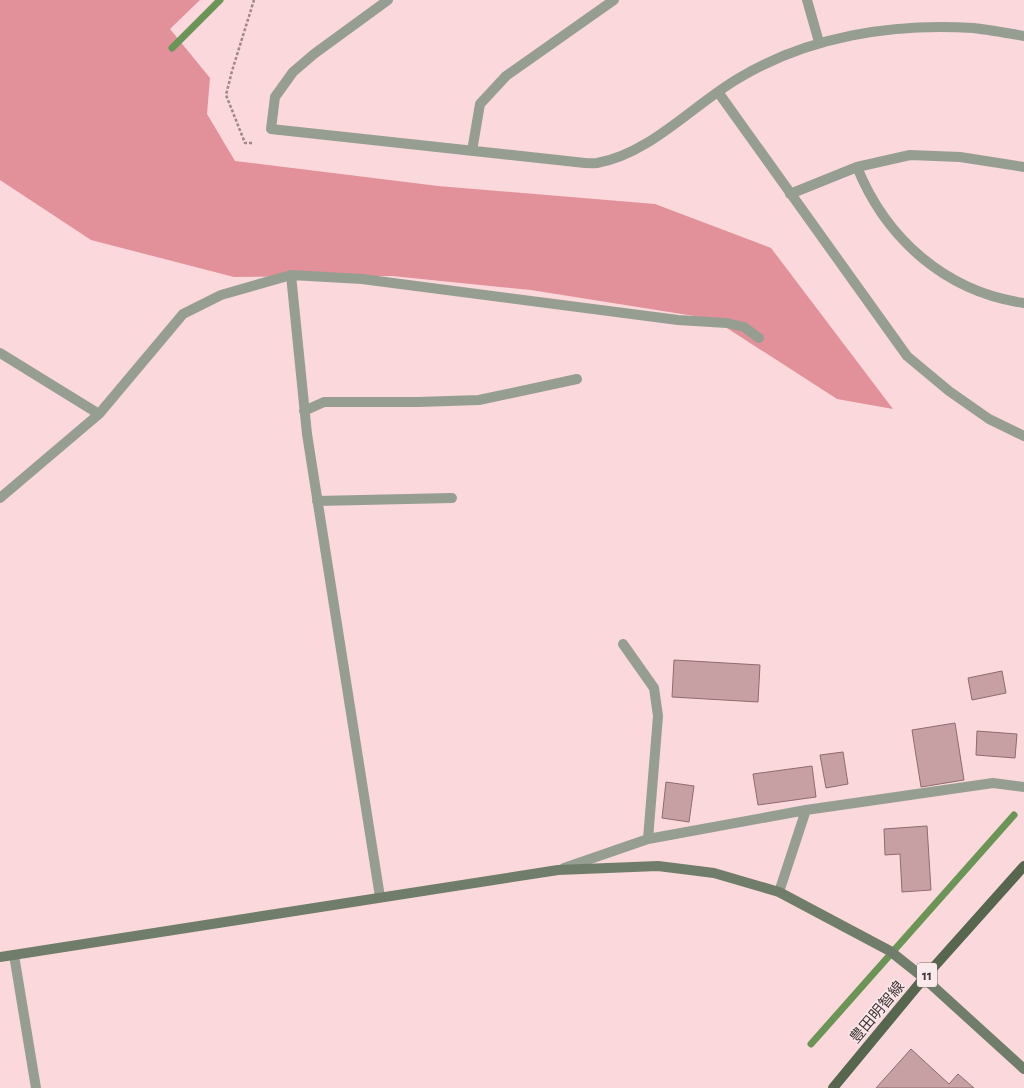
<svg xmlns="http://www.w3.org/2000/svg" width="1024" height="1088" viewBox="0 0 1024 1088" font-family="'Alegreya Sans','Noto Sans JP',sans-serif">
<rect width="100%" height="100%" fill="#fad8db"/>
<!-- forest -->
<path fill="#e2919a" d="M0,0H200L170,29L210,78L207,114L235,161L438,186L655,204L771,248L893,409L837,399L713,319L531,290L392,276L234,277L91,240L0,180Z"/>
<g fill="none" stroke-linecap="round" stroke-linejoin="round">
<!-- stream -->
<path stroke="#6b9457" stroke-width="7" d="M172,48L220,0
M811,1044L1014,815"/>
</g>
<!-- building -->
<path fill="#c7a0a3" stroke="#8f6b6e" d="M674,660L760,665L758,702L672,697Z
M1002,671L1006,693L972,700L968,678Z
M955,723L964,780L921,787L912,730Z
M977,731L1017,734L1015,758L976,755Z
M843,752L848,784L826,788L820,755Z
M812,766L816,797L758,805L753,774Z
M666,782L694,786L689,822L662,818Z
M927,826L931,890L902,892L900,854L885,855L884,829Z
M911,1049L949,1084L958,1074L974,1088H876Z"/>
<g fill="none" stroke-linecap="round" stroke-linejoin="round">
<!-- path -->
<path stroke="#a08789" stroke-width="2.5" stroke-dasharray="3 2" stroke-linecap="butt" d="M252,143H245L226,95L232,71L254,0"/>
<!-- street -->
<path stroke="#959e91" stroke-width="10" d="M388,0L314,54L293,72L275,97L271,129L576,162C583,163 590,164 597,163C650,154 694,104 739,78C809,36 893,23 973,28C990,30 1007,33 1024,36
M807,0L819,42
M718,92L907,356L949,391L989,419L1024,436
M472,151L480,104L506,76L614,0
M857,167C886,239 946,292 1024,303
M790,194L857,167L910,155L960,157L1024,167
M291,275L307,434L380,897
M0,353L99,414
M304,411L324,402H418L479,400L577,379
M0,498L99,414L183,314L221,295L291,275L362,279L678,320L727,323L744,327L759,338
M317,501L452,498
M623,644L654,688L658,716L648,839
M564,868L648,839L806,810L993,783L1024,787
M779,892L806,810
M14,955L36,1088"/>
<!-- secondary -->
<path stroke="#707d6a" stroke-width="10" d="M0,957L558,870L658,866L714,873L779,892L890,951L924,978L1024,1069"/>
<!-- primary -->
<path stroke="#56664f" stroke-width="10" d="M833,1088L924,978L1024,866"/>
</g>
<g text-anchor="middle" stroke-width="3" stroke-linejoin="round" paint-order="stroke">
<!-- shield labels -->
<rect fill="#fbeaeb" stroke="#7b6b6c" stroke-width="1" x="917" y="963" width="20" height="24" rx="3"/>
<g font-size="14" font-weight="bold" fill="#443435">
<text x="927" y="980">11</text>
</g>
<!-- street labels -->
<g font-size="15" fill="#443435" stroke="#fbeaeb">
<text transform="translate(877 1012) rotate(-50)" y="5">豊田明智線</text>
</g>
</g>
</svg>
